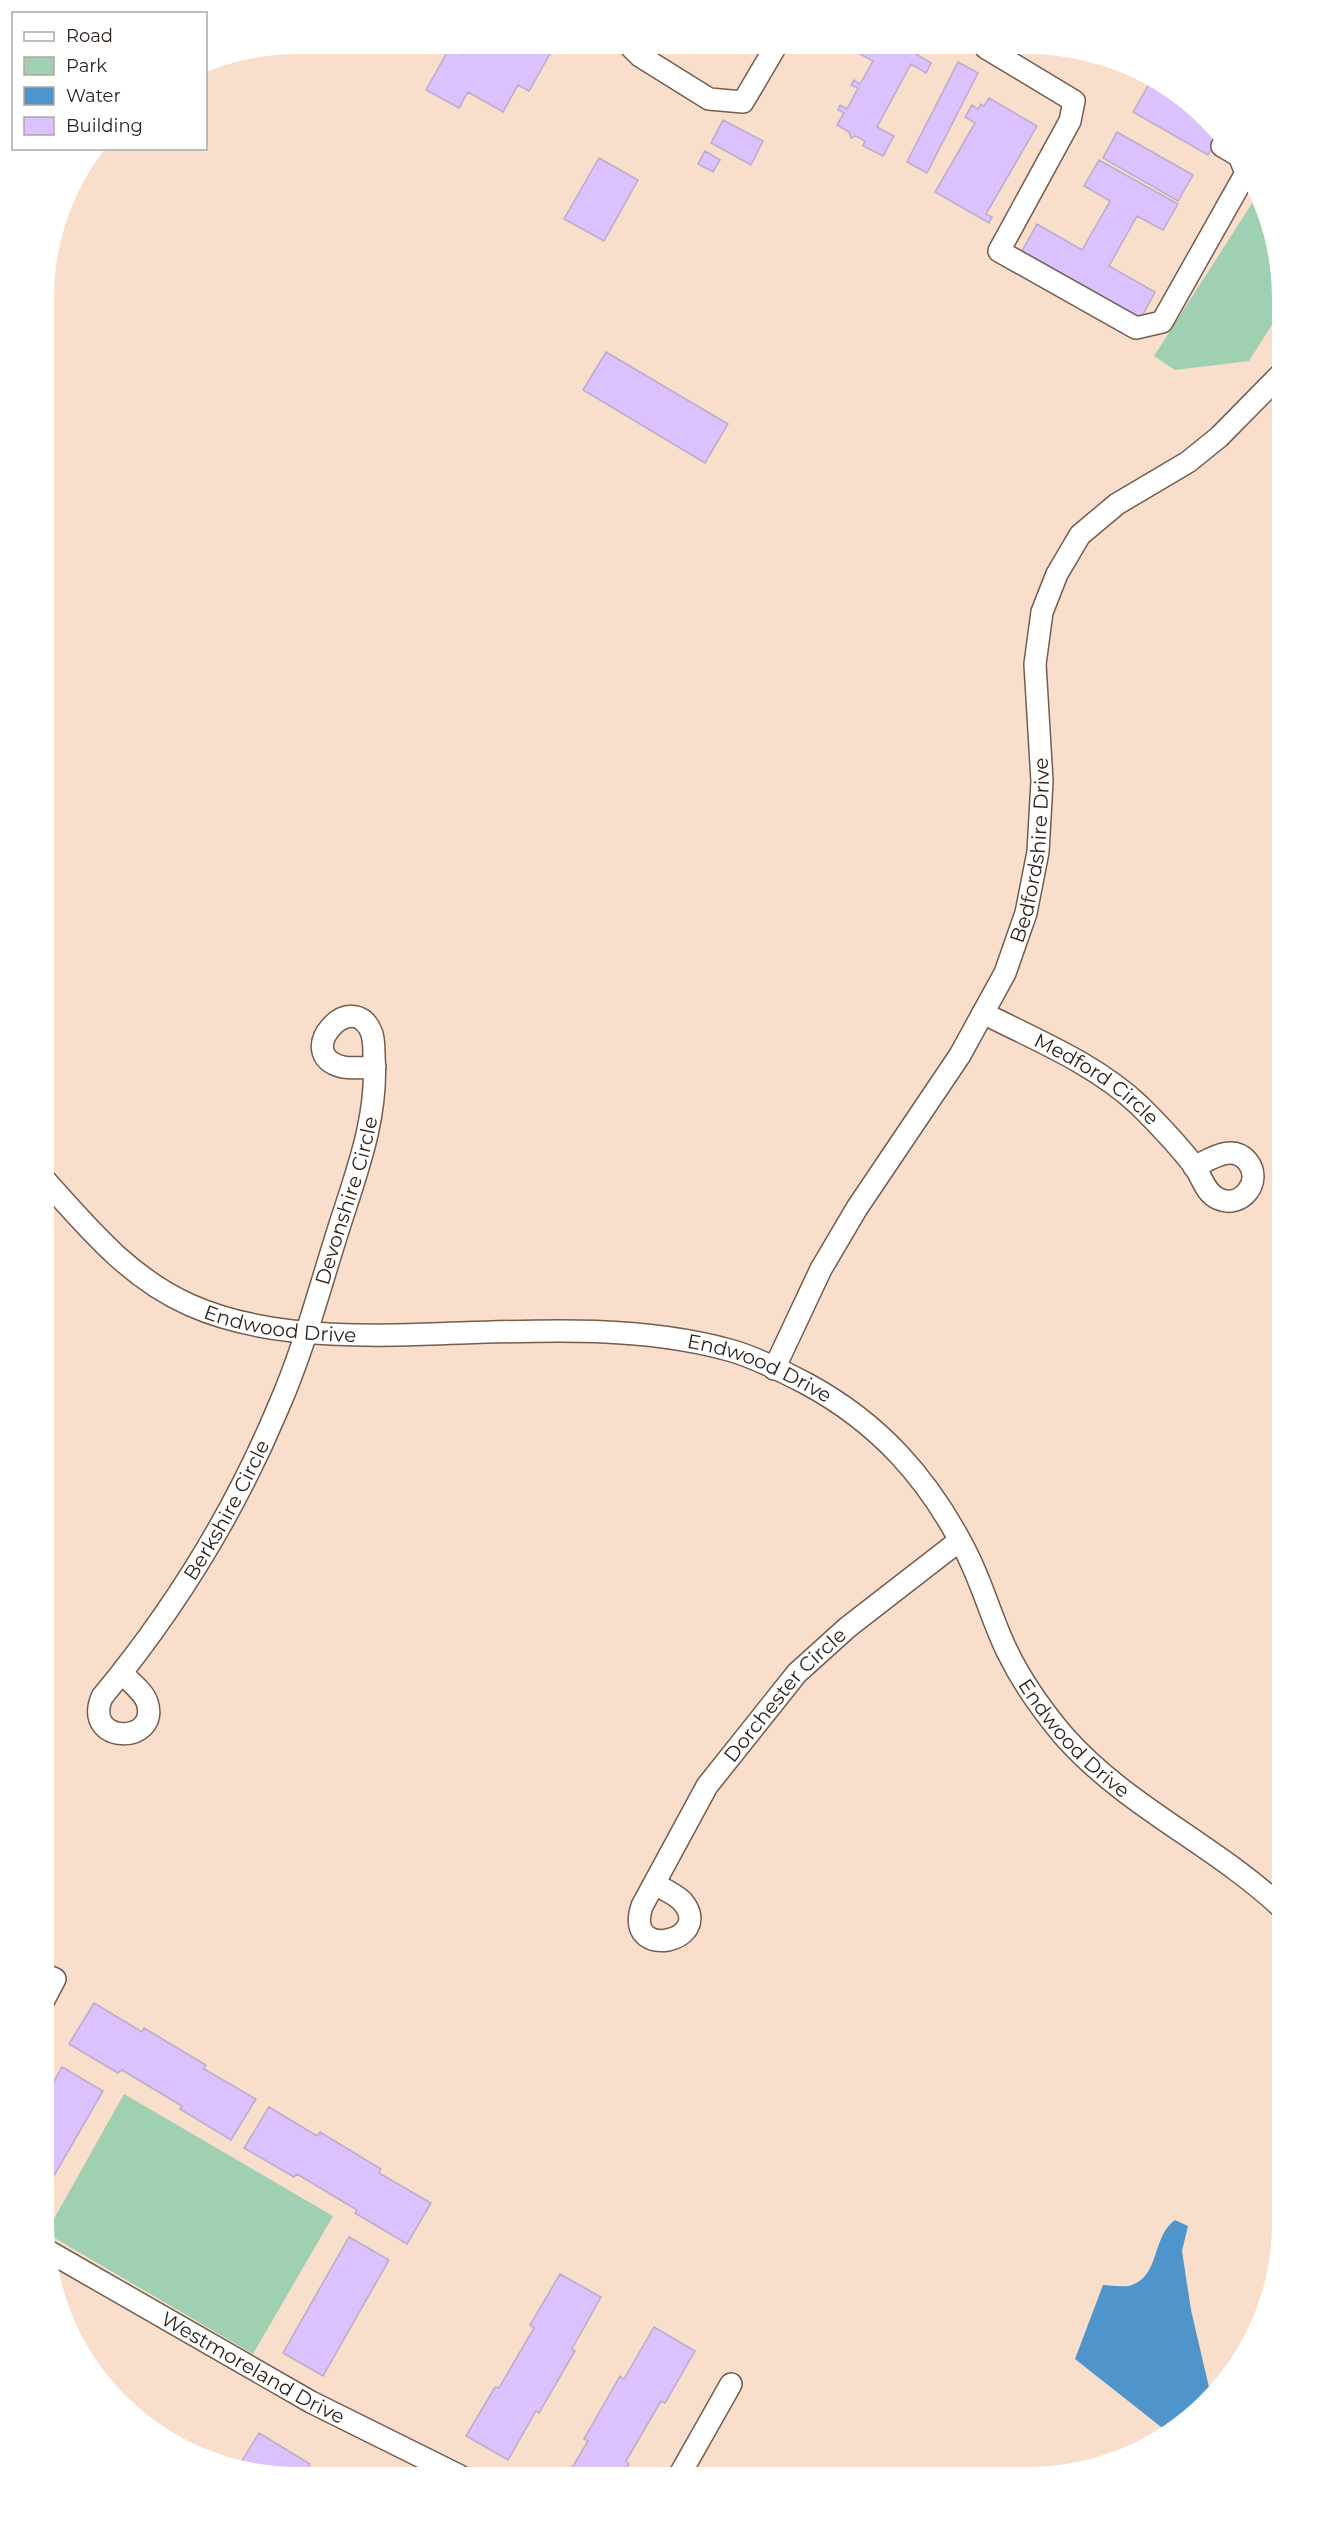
<svg xmlns="http://www.w3.org/2000/svg" width="1326" height="2521" viewBox="0 0 1326 2521" font-family="Montserrat,sans-serif">
<rect width="100%" height="100%" fill="#f9decc"/>
<!-- green -->
<path fill="#9fd0b1" d="M1258,194L1269,216L1282,309L1249,361L1175,370L1154,356Z
M124,2094L333,2216L253,2354L46,2233Z"/>
<!-- water -->
<path fill="#4f95cb" d="M1175,2220L1188,2226L1182,2251L1191,2310L1211,2396L1170,2434L1075,2359L1103,2285C1111,2285 1124,2288 1132,2285C1160,2275 1152,2236 1175,2220Z"/>
<!-- building -->
<path fill="#dbc1fd" stroke="#b9aec8" stroke-width="1.5" d="M468,45H555L529,91L518,85L503,112L468,92L459,108L426,90L450,47L463,54Z
M847,47H920L916,54L931,63L926,73L911,64L877,127L894,136L883,156L863,146L865,141L856,136L851,138L849,132L837,125L844,113L838,110L840,105L847,109L858,88L851,85L854,80L860,84L873,61Z
M958,62L978,73L927,173L907,162Z
M1149,84L1204,116L1220,134L1208,155L1133,112Z
M989,98L1037,126L986,214L992,217L989,223L935,192L975,123L965,117L972,105L978,109L981,104L984,106Z
M723,120L763,141L751,165L711,143Z
M1117,132L1193,175L1178,201L1103,158Z
M705,151L720,160L713,172L698,164Z
M599,158L638,180L604,241L564,219Z
M1099,160L1178,204L1163,230L1137,216L1109,266L1155,292L1141,318L1022,251L1037,224L1082,250L1110,201L1084,186Z
M606,352L728,424L705,463L583,390Z
M94,2003L142,2032L144,2028L206,2065L204,2069L256,2099L231,2140L180,2109L182,2106L122,2070L118,2073L69,2044Z
M62,2067L103,2091L44,2193V2100Z
M269,2107L317,2136L320,2132L381,2169L379,2173L431,2203L407,2244L355,2213L357,2210L297,2174L294,2177L244,2148Z
M349,2237L389,2260L323,2376L283,2353Z
M560,2274L601,2297L572,2349L575,2351L539,2413L536,2411L508,2460L466,2436L495,2387L499,2388L534,2328L530,2325Z
M654,2327L695,2351L665,2403L661,2401L626,2461L629,2464L622,2476H567L588,2441L584,2439L620,2376L624,2379Z
M259,2433L310,2464L308,2468L322,2475H264L238,2467Z"/>
<g fill="none" stroke-linecap="round" stroke-linejoin="round">
<!-- minor casing -->
<g stroke="#745d4e" stroke-width="24">
<g id="minor">
<path d="M630,46L640,56L709,99L743,102L776,46"/>
<path d="M986,48L1074,101L1070,121L999,251L1136,328L1162,322L1246,173L1239,156L1222,146"/>
<path id="s1" d="M983,1013C1036,1040 1096,1064 1140,1106C1158,1124 1179,1146 1195,1167C1202,1178 1206,1194 1219,1199C1241,1209 1263,1182 1248,1162C1233,1143 1211,1159 1194,1167"/>
<path id="s2" d="M45,1180C88,1228 129,1278 190,1305C253,1333 329,1336 396,1335C506,1333 622,1321 729,1350C755,1357 784,1372 807,1384C879,1423 928,1478 965,1550C982,1582 991,1618 1007,1651C1021,1680 1042,1710 1063,1735C1125,1806 1214,1844 1282,1908"/>
<path id="s3" d="M774,1369L821,1269L857,1208L960,1055L1005,973L1026,913L1038,852L1042,781L1035,664L1042,612L1057,574L1080,535L1117,504L1188,462L1219,437L1282,373"/>
<path id="s4" d="M122,1673C130,1682 143,1691 147,1702C161,1745 82,1745 102,1697C174,1610 234,1513 278,1408C305,1347 322,1279 343,1215C360,1163 378,1112 374,1056C374,1049 374,1041 372,1034C354,984 290,1055 343,1067C353,1069 365,1067 375,1067"/>
<path id="s5" d="M655,1884C663,1889 675,1894 682,1901C717,1941 623,1963 642,1906L707,1786L797,1673L848,1627L959,1541"/>
<path d="M44,2000L55,1979L44,1974"/>
<path id="s6" d="M48,2251L311,2402L460,2476"/>
<path d="M679,2476L731,2384"/>
</g>
</g>
<!-- minor -->
<use href="#minor" stroke="#fff" stroke-width="21"/>
</g>
<g text-anchor="middle" stroke-width="6" stroke-linejoin="round" paint-order="stroke">
<!-- street labels -->
<g font-size="20" fill="#2f251e" stroke="#fff">
<text dy="7" stroke="none"><textPath href="#s3" startOffset="586">Bedfordshire Drive</textPath></text>
<text dy="7" stroke="none"><textPath href="#s1" startOffset="132">Medford Circle</textPath></text>
<text dy="7" stroke="none"><textPath href="#s4" startOffset="696">Devonshire Circle</textPath></text>
<text dy="7" stroke="none"><textPath href="#s2" startOffset="286">Endwood Drive</textPath></text>
<text dy="7" stroke="none"><textPath href="#s2" startOffset="772">Endwood Drive</textPath></text>
<text dy="7" stroke="none"><textPath href="#s4" startOffset="363">Berkshire Circle</textPath></text>
<text dy="7" stroke="none"><textPath href="#s5" startOffset="396">Dorchester Circle</textPath></text>
<text dy="7" stroke="none"><textPath href="#s2" startOffset="1276">Endwood Drive</textPath></text>
<text dy="7" stroke="none"><textPath href="#s6" startOffset="236">Westmoreland Drive</textPath></text>
</g>
</g>
<!-- crop -->
<path d="M0 0H1326V2521H0ZM298 54H1028A244 244 0 0 1 1272 298V2223A244 244 0 0 1 1028 2467H298A244 244 0 0 1 54 2223V298A244 244 0 0 1 298 54Z" fill="#fff" fill-rule="evenodd"/>
<!-- legend -->
<rect x="12" y="12" width="195" height="138" fill="#ffffff" stroke="#aca8a5" stroke-width="1.5"/>
<rect x="24" y="32" width="30" height="9" fill="#ffffff" stroke="#aca8a5" stroke-width="1.5"/>
<text x="66" y="42" font-size="18" fill="#2f251e">Road</text>
<rect x="24" y="57" width="30" height="18" fill="#9fd0b1" stroke="#aca8a5" stroke-width="1.5"/>
<text x="66" y="72" font-size="18" fill="#2f251e">Park</text>
<rect x="24" y="87" width="30" height="18" fill="#4f95cb" stroke="#aca8a5" stroke-width="1.5"/>
<text x="66" y="102" font-size="18" fill="#2f251e">Water</text>
<rect x="24" y="117" width="30" height="18" fill="#dbc1fd" stroke="#aca8a5" stroke-width="1.5"/>
<text x="66" y="132" font-size="18" fill="#2f251e">Building</text>
</svg>
